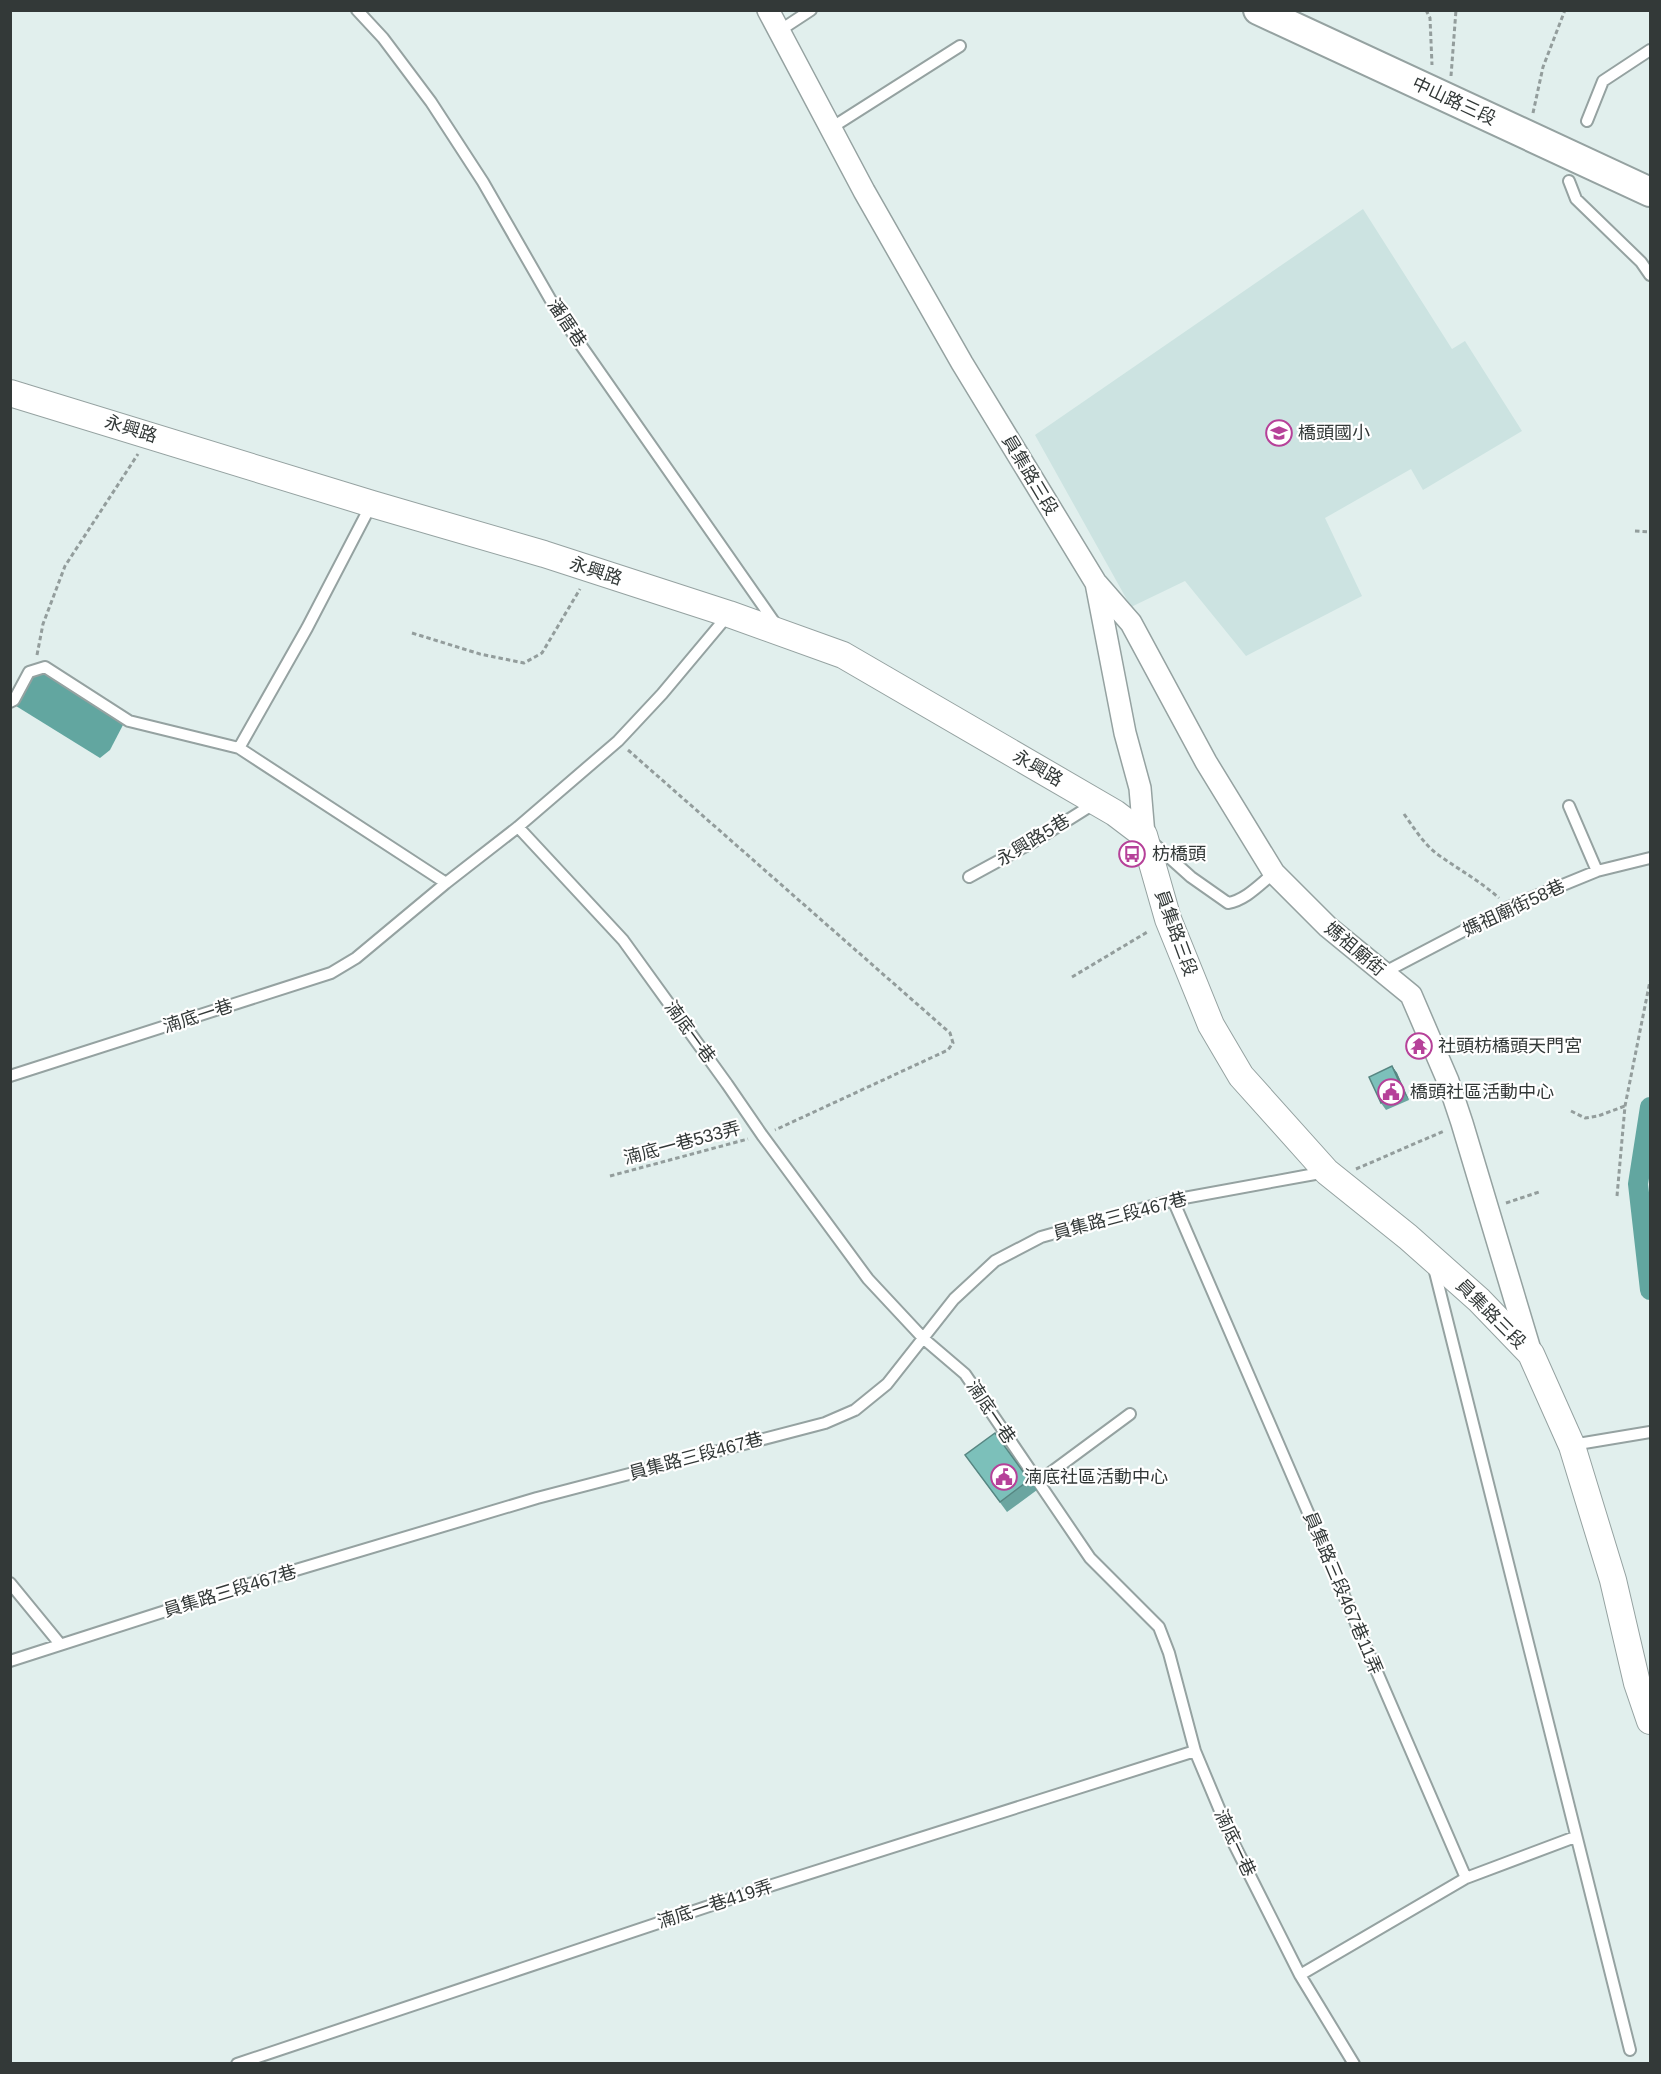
<svg xmlns="http://www.w3.org/2000/svg" width="1661" height="2074" viewBox="0 0 1661 2074" font-family="Arial,'Noto Sans TC',sans-serif">
<rect width="100%" height="100%" fill="#e1efed"/>
<!-- built -->
<path fill="#cce3e1" d="M1363,209L1452,349L1465,341L1522,431L1423,490L1411,469L1325,518L1362,596L1246,656L1185,581L1131,607L1035,435Z"/>
<!-- water -->
<path fill="#62a6a0" d="M45,673L124,723L110,750L100,758L16,706L32,678L36,675Z"/>
<g fill="none" stroke-linecap="round" stroke-linejoin="round">
<!-- canal -->
<path stroke="#62a6a0" stroke-width="20" d="M1650,1107L1638,1184L1650,1290"/>
<!-- service casing -->
<g stroke="#95a2a1" stroke-width="14">
<path id="service" d="M357,10L383,38L431,102L483,182L557,311L777,626
M779,31L811,10
M1587,121L1603,81L1650,50
M831,128L960,46
M1569,181L1576,199L1641,262L1650,275
M10,702L14,700L29,672L45,667L129,721L239,748L307,628L371,505
M239,748L446,883
M1569,806L1597,871
M518,827L623,940L727,1084L762,1135L868,1279L924,1339L965,1374L1090,1558L1159,1627L1169,1653L1195,1751L1234,1844L1300,1975L1354,2064
M1152,842L1191,877L1228,903C1246,900 1260,884 1274,873
M969,877L1033,842L1095,803
M1383,973L1509,907L1597,871L1650,858
M10,1076L331,973L356,958L446,883L518,827L618,741L662,694L729,614
M1173,1200L1466,1878L1575,1837
M1434,1268L1630,2050
M1572,1445L1650,1432
M1038,1482L1130,1414
M10,1583L60,1644
M10,1661L259,1581L537,1498L825,1423L855,1410L887,1384L954,1299L995,1261L1041,1237L1173,1200L1326,1172
M1300,1975L1466,1878
M237,2064L763,1888L1195,1751"/>
</g>
<!-- minor casing -->
<g stroke="#95a2a1" stroke-width="24">
<path id="minor" d="M768,10L864,191L962,363L1096,583L1125,733L1140,788L1144,835
M1097,584L1131,623L1206,762L1274,873L1328,927L1411,995L1448,1081L1462,1123L1531,1353"/>
</g>
<!-- tertiary casing -->
<g stroke="#95a2a1" stroke-width="28">
<path id="tertiary" d="M10,393L372,504L544,554L729,614L843,655L1115,813L1144,835L1168,919L1211,1025L1241,1076L1327,1172L1408,1237L1479,1300L1531,1354L1572,1446L1613,1580L1637,1683L1650,1721"/>
</g>
<!-- secondary casing -->
<g stroke="#95a2a1" stroke-width="32">
<path id="secondary" d="M1258,10L1650,192"/>
</g>
<!-- path -->
<path stroke="#939d9c" stroke-width="3" stroke-dasharray="4.5 3" stroke-linecap="butt" d="M1426,10L1430,18L1432,65
M1451,76L1456,10
M1533,113L1543,67L1565,10
M1635,531L1650,532
M412,633L480,654L524,663L542,653L580,589
M37,655L43,624L65,566L138,454
M628,750L950,1033L953,1043L948,1050L775,1130
M1404,814C1414,828 1423,843 1437,854C1458,869 1480,881 1499,898
M1072,977L1149,931
M1571,1111L1585,1118L1598,1116L1625,1106
M1356,1169L1444,1131
M610,1176L748,1139
M1617,1196L1625,1106L1650,981
M1506,1203L1539,1192"/>
<!-- service -->
<use href="#service" stroke="#fff" stroke-width="10"/>
<!-- minor -->
<use href="#minor" stroke="#fff" stroke-width="21"/>
<!-- tertiary -->
<use href="#tertiary" stroke="#fff" stroke-width="26"/>
<!-- secondary -->
<use href="#secondary" stroke="#fff" stroke-width="28"/>
</g>
<!-- wall -->
<path fill="#6ba5a0" d="M1392,1066L1397,1073L1409,1100L1386,1110L1381,1103Z
M965,1455L1029,1480L1037,1490L1007,1512Z"/>
<!-- shaded-wall -->
<path fill="#578682" d="M1392,1066L1397,1073L1409,1100L1404,1093Z"/>
<!-- building -->
<path fill="#7cc0ba" stroke="#578682" stroke-width="1.5" d="M1392,1066L1404,1093L1381,1103L1369,1077Z
M995,1433L1029,1480L1000,1502L965,1455Z"/>
<!-- icons -->
<defs>
<g id="school-ring" transform="scale(1.35)"><circle r="9.5" fill="#fff" stroke="#b64199" stroke-width="1.5"/><path d="M0-5L7-2L0 1L-7-2ZM-4 1L0 2.5L4 1V4Q0 6-4 4Z" fill="#b64199"/></g>
<g id="bus-ring" transform="scale(1.35)"><circle r="9.5" fill="#fff" stroke="#b64199" stroke-width="1.5"/><path d="M-5-6H5V4H4V6H2V4H-2V6H-4V4H-5ZM-3.5-4V0h7V-4ZM-3.5 1.2v1.5H-2V1.2ZM2 1.2v1.5H3.5V1.2Z" fill="#b64199"/></g>
<g id="temple-ring" transform="scale(1.35)"><circle r="9.5" fill="#fff" stroke="#b64199" stroke-width="1.5"/><path d="M0-6L5-2H3V0L6.5 2.5H4V6H1.5V3h-3V6H-4V2.5H-6.5L-3 0V-2H-5Z" fill="#b64199"/></g>
<g id="civic-ring" transform="scale(1.35)"><circle r="9.5" fill="#fff" stroke="#b64199" stroke-width="1.5"/><path d="M-.6-6.5H3V-4.5H.6V-3L4-1V1h2V6H-6V1h2V-1L-.6-3ZM-1.2 2.5V6h2.4V2.5Z" fill="#b64199"/></g>
</defs>
<g fill-rule="evenodd">
<use href="#school-ring" x="1279" y="433"/>
<use href="#bus-ring" x="1132" y="854"/>
<use href="#temple-ring" x="1419" y="1046"/>
<use href="#civic-ring" x="1391" y="1092"/>
<use href="#civic-ring" x="1004" y="1477"/>
</g>
<g text-anchor="middle" stroke-width="4.5" stroke-linejoin="round" paint-order="stroke">
<!-- street labels -->
<g font-size="18" fill="#333938" stroke="#fff">
<text transform="translate(1454 101) rotate(25)" y="6">中山路三段</text>
<text transform="translate(567 323) rotate(56)" y="6">潘厝巷</text>
<text transform="translate(131 429) rotate(17)" y="6">永興路</text>
<text transform="translate(1030 475) rotate(59)" y="6">員集路三段</text>
<text transform="translate(596 571) rotate(18)" y="6">永興路</text>
<text transform="translate(1038 768) rotate(30)" y="6">永興路</text>
<text transform="translate(1033 840) rotate(-31)" y="6">永興路5巷</text>
<text transform="translate(1514 908) rotate(-25)" y="6">媽祖廟街58巷</text>
<text transform="translate(1176 933) rotate(70)" y="6">員集路三段</text>
<text transform="translate(1355 949) rotate(40)" y="6">媽祖廟街</text>
<text transform="translate(198 1016) rotate(-18)" y="6">湳底一巷</text>
<text transform="translate(690 1032) rotate(54)" y="6">湳底一巷</text>
<text transform="translate(682 1143) rotate(-15)" y="6">湳底一巷533弄</text>
<text transform="translate(1120 1216) rotate(-15)" y="6">員集路三段467巷</text>
<text transform="translate(1491 1314) rotate(45)" y="6">員集路三段</text>
<text transform="translate(991 1412) rotate(56)" y="6">湳底一巷</text>
<text transform="translate(696 1456) rotate(-15)" y="6">員集路三段467巷</text>
<text transform="translate(230 1591) rotate(-17)" y="6">員集路三段467巷</text>
<text transform="translate(1343 1593) rotate(67)" y="6">員集路三段467巷11弄</text>
<text transform="translate(1235 1843) rotate(65)" y="6">湳底一巷</text>
<text transform="translate(715 1904) rotate(-18)" y="6">湳底一巷419弄</text>
</g>
<!-- poi labels -->
<g font-size="18" fill="#333938" stroke="#fff" text-anchor="start">
<text x="1298" y="439">橋頭國小</text>
<text x="1152" y="860">枋橋頭</text>
<text x="1438" y="1052">社頭枋橋頭天門宮</text>
<text x="1410" y="1098">橋頭社區活動中心</text>
<text x="1024" y="1483">湳底社區活動中心</text>
</g>
</g>
<!-- border -->
<rect width="1661" height="2074" fill="none" stroke="#333938" stroke-width="24"/>
</svg>
